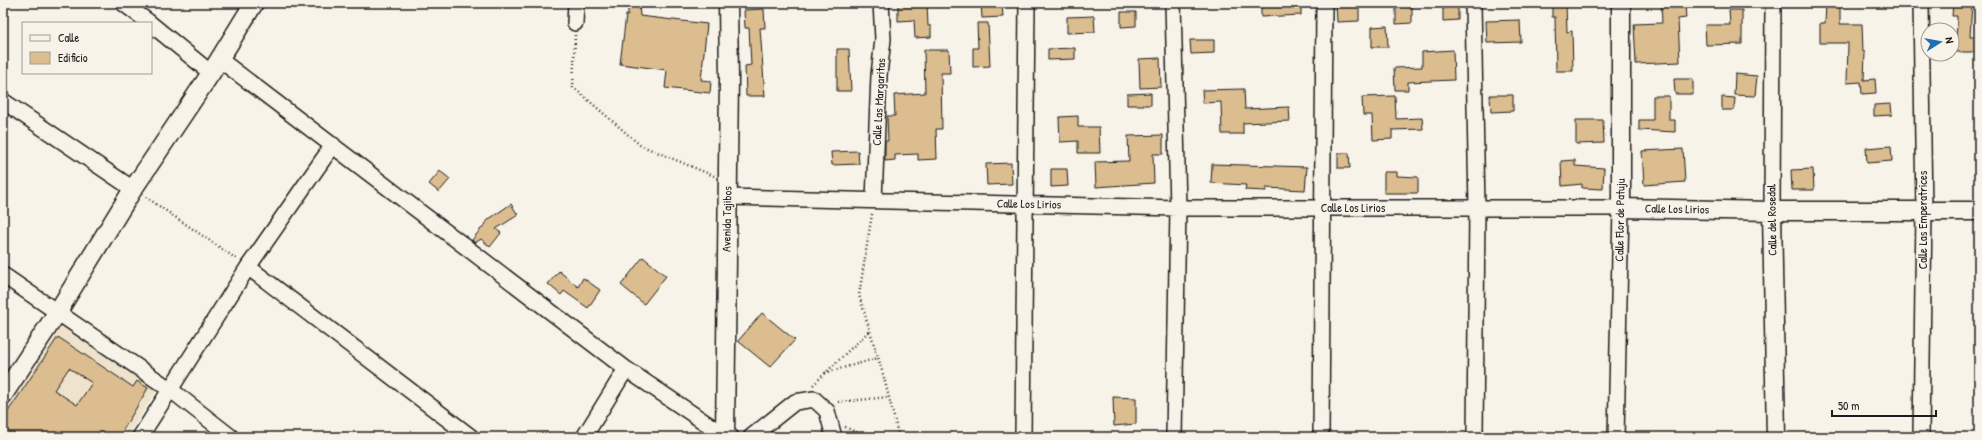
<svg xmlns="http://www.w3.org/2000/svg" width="1982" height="440" viewBox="0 0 1982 440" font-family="'Patrick Hand',sans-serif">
<rect width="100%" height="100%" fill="#f7f3e8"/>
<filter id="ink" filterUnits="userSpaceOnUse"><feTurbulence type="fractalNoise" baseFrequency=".025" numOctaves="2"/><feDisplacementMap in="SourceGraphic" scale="8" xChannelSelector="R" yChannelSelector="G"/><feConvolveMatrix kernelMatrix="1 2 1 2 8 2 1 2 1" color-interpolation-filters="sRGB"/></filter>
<g filter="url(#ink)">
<!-- built -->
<path fill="#efe3cd" d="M61,323L157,390L127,437H3V413Z"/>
<!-- building -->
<path fill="#dcbd8f" stroke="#1c1c1c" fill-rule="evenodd" d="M628,3H639L640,16L707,24L701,80L711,81L710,93L665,88L667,70L620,64L626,15H628Z
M898,3H927L928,26H931V37L915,38L914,20L898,21Z
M981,3H1002L1003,17L982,18Z
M1261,3H1301V15L1261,17Z
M1336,3H1359V21L1337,22Z
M1396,3H1412V23L1396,24Z
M1552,3H1566L1567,32L1572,31L1573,71H1556L1555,17H1552Z
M1661,3H1685L1686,18L1678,19L1680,62L1636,64L1634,24L1662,23Z
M1826,3H1840V24H1862L1863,52H1865L1864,80L1875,79L1876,93L1862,94L1861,82L1847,83L1848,43H1820V23H1825Z
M1953,3H1972L1970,36H1979V52H1956L1957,16H1952Z
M1458,7V20L1443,21V8Z
M764,9L765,28H760L765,96H746L745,66L751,65L749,28H745L744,10Z
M1729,10H1742V44L1706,45L1705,25H1730Z
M1121,12H1136V26L1121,27Z
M1094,16L1095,32L1067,33V17Z
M1520,20L1521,42L1487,43L1486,21Z
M977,23H988L990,66L973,67V48H978Z
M1387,26L1388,47H1372V27Z
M1190,40H1214V53L1191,54Z
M1075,48V59L1048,60V49Z
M837,49H849L851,91H837Z
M924,50H949L950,73H941L942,129H936L937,159L918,160V154L895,155V160L885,161V141H888L887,116H895L894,95L925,93Z
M1453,50L1454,80L1408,82V90H1395L1394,68L1422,67V52Z
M1160,58L1161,87L1140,88L1139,59Z
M1735,74L1757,76L1755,96L1734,95Z
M1674,79H1693V94H1675Z
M1244,89L1245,109L1289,107L1290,121L1243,123V134H1222L1221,102L1203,103L1202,90Z
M1151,93V105H1127V94Z
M1490,95H1513V111L1491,112Z
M1395,96L1396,119L1422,118L1423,129L1392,130V139L1373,140L1372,115H1363L1362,97Z
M1653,96H1669V120H1675V132L1639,130V120H1653Z
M1722,97L1735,98L1734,110H1722Z
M1891,104L1892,115L1874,116V105Z
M1078,116V127H1099L1100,153H1078V141L1060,142L1059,117Z
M1576,120H1603L1604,143L1576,144Z
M1163,135V154H1153L1154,183L1096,187L1095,162L1129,161L1128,136Z
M1891,146L1892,161L1867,163L1866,148Z
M1683,149L1685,182L1644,185L1642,151Z
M858,151L859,164L832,165L831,152Z
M1338,153H1349L1350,168H1338Z
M1575,160V166L1604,168L1603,189L1582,188V184L1562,186L1561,161Z
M1011,163L1012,184L987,185L986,164Z
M1212,164L1307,167L1305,190L1266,188V191L1245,190L1246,185L1211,183Z
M1051,169H1067L1068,186L1051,187Z
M1813,169L1814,190H1792L1791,170Z
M440,171L450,179L439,192L429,184Z
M1384,172H1397V176L1418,177V193H1384Z
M511,204L518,215L496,229L501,233L490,247L481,239L475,243L472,240L489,219Z
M643,257L666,276L644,304L621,285Z
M559,271L578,287L583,278L600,290L588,308L564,291L561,295L548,284Z
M762,313L795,340L770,367L738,341Z
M58,337L133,387L137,381L148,388L119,437H3V419ZM69,368L92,383L77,405L54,390Z
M1113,397L1136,398V424L1114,426Z"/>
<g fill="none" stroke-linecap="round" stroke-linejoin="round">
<!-- minor casing -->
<g stroke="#1c1c1c" stroke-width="18">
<path id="minor" d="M123,3L150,23
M1173,3L1178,208L1174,437
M1473,3L1477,208L1475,437
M1921,3L1924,211L1921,437
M575,23L576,3
M151,24L211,73
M219,59L626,369L725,436L731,437
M3,101L133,189
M727,197L1178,208H1621L1616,437
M874,200L879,75L883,39L881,3
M1772,211L1773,3
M248,267L471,437
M3,275L171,390L231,437
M140,437L248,267L333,145
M584,437L626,369
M751,437L795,402L814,399L827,411L834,437
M1023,437L1027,3
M1321,437L1324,3"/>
</g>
<!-- tertiary casing -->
<g stroke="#1c1c1c" stroke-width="21">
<path id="tertiary" d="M1621,3V208L1772,211H1979
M1772,211L1776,437
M3,395L57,313L133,189L211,73L254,3
M725,437L729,78L728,3"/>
</g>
<!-- path -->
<path stroke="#1c1c1c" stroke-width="2.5" stroke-dasharray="1 3" stroke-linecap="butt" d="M575,35L573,87L640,145L714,176
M146,197L238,260
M872,214L859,295L883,374L899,437
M825,373L878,358
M813,385L870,330
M838,402L889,397
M845,427L866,437"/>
<!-- minor -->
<use href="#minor" stroke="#f7f3e8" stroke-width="15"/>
<!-- tertiary -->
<use href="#tertiary" stroke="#f7f3e8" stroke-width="18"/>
</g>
</g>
<g text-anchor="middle" stroke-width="3.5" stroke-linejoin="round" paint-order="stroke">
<!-- street labels -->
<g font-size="12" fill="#1c1c1c" stroke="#f7f3e8">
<text transform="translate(879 102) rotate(-87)" y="4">Calle Las Margaritas</text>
<text transform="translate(1029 204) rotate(1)" y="4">Calle Los Lirios</text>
<text x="1353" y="212">Calle Los Lirios</text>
<text transform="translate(1677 209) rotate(1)" y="4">Calle Los Lirios</text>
<text transform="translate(727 219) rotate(-89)" y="4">Avenida Tajibos</text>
<text transform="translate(1620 220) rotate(-89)" y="4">Calle Flor de Patuju</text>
<text transform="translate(1772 220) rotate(-91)" y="4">Calle del Rosedal</text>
<text transform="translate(1923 220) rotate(-90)" y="4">Calle Las Emperatrices</text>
</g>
</g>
<!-- margin -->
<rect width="1982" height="440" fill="none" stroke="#f7f3e8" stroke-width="16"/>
<rect x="8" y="8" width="1966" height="424" fill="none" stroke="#1c1c1c" stroke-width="1.5" filter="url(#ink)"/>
<!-- legend -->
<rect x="22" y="22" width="130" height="52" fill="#f7f3e8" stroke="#9f9d96"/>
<rect x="30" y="35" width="20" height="6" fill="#f7f3e8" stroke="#9f9d96"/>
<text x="58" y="42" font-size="12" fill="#1c1c1c">Calle</text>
<rect x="30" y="52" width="20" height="12" fill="#dcbd8f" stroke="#9f9d96"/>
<text x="58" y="62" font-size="12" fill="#1c1c1c">Edificio</text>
<!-- north arrow -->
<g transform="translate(1940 42) rotate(79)"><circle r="19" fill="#f7f3e8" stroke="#9f9d96"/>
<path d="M0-3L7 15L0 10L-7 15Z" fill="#1f6fb2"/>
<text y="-6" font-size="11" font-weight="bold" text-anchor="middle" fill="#1c1c1c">N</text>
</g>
<!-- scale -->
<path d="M1832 410v6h104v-6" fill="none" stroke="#1c1c1c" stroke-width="2"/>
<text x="1838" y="410" font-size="12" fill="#1c1c1c" stroke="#f7f3e8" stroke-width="3" paint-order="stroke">50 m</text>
</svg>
